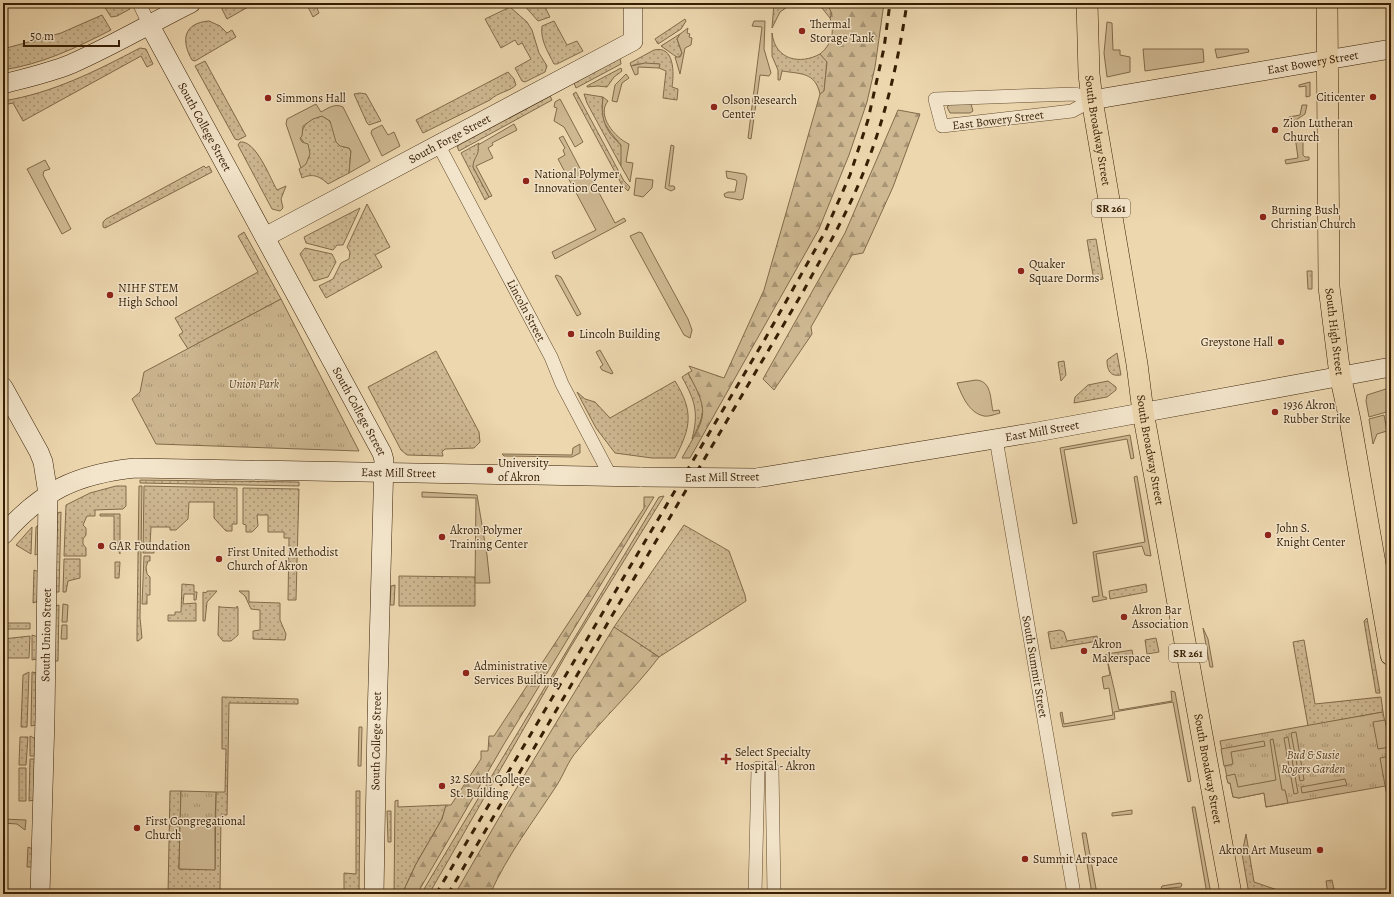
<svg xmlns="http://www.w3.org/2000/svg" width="1394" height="897" viewBox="0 0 1394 897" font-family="Alegreya,serif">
<defs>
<pattern id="grass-dots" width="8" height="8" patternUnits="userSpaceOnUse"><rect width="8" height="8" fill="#ceb892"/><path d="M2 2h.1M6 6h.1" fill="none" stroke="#a89575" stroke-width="1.8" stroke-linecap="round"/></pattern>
<pattern id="forest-firs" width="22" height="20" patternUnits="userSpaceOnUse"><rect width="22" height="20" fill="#ceb892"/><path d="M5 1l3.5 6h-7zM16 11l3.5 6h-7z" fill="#a89575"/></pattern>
<pattern id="park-tufts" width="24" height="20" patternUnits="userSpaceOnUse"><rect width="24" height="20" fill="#ceb892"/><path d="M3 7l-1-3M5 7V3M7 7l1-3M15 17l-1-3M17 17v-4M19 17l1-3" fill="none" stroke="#a89575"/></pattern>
</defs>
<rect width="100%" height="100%" fill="#edd7af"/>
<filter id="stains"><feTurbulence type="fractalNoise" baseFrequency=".005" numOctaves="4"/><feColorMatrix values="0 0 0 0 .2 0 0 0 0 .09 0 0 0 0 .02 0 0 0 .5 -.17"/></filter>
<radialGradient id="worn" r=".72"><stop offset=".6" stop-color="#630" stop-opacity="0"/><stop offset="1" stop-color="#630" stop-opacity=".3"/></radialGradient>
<!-- grass -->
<path fill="url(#grass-dots)" stroke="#826b4a" d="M102,3H126L130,9L117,16L111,17Z
M224,3H255L227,19L222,9Z
M306,3H315L319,13L313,17Z
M522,3H543L550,17L538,21Z
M774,3H793L780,12L772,28Z
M814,3H827L831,10V17L830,18L822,8Z
M510,7L527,22L532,30L539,53L547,66L545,72L525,82L522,81L515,68L531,59L522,43L518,45L515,40L501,48L485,19Z
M102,15L111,30C76,48 42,64 3,70V49L61,33Z
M685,19L686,21L681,29L658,44L655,39Z
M209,21L220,26L227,33L232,30L236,37L195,61L192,60C181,41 183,23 209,21Z
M554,21L567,45L577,41L583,51L557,64H554C548,52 540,40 542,26Z
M772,33C775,60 800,65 820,54L827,61L824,93L820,94C815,72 801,74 782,71L780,80H778V70L772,56Z
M680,34L677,39L682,53L678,58L661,46Z
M140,48L146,49L153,64L147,67L141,56L23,121L13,103L3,105V101C53,93 96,71 140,48Z
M654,50C675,45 674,74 672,87L678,89L677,100L663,98L666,71L659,68V64H637L631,66L630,63Z
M620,58L621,64L576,88L574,83Z
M205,61L246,136L238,140L235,139L195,66Z
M621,68L622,71L614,77L607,87L598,86L587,87V86Z
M508,72L514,79L516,85C509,92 498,92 490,100L423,133L416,120Z
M576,92L624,181L630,187L628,191L622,185L573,94Z
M360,93L366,94L381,121L369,125L367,123L354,94Z
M584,94L603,97C601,112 603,127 614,138C617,142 620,143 622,148L621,166L587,103Z
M550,96L552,100L459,151L457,146Z
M322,116L330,121L343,147L349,148L351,151L349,173L328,184C320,176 312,173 302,178L299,169L303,166L309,157L305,144L300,137C304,124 308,119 322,116Z
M240,142C256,140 270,178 277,190L286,186L281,199L283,208L280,211L272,209L240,149L238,145Z
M479,143V153L475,160L473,167L489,197L485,200L461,153Z
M204,166L206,168L209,166L212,172L105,228L103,227V222L106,219Z
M367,204L390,247L375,255L382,267L326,298L319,286L333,279L341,263L349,259L350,252L347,247Z
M360,208L343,245H337L333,250L306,243L304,237Z
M244,232L281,299L188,349L179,335L183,332L175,318L258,272L238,236Z
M1096,239L1103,279L1094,281L1087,240Z
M305,248L332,254L336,262L328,277L314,281L300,254Z
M436,351L479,432L480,442L474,448L445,449L442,452L443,456L407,455L401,450L368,387Z
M1117,353L1121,375C1110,377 1107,370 1107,360Z
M1064,361L1066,375L1061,381L1058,362Z
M688,373C704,402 709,408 692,439C699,412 695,401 682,377Z
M675,381C694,412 691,427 675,458H652L615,453L596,428L577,392L585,399L595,402L610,418Z
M1108,381L1116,387V390L1107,397L1074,403L1075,397L1088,385Z
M140,480L299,482V486L140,483Z
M116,486H126V506L123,509L95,510V516H87L83,525L86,528V535L83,539V544L86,548V556H64L66,505L90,493Z
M139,486H142L140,618L142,638L138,641H137V630Z
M144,486L237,488V524H232V531H226L214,518V502H189L188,519L176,530H170V527H151L150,546H154V553H143Z
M243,488L299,489L296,600H288L289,538H284V532H268V515H257L258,526L252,532H246V525L243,524Z
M664,496L570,648L429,894H421L659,497Z
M61,512L59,592H56L57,513Z
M100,514H120V554L114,541V516H100Z
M39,525L40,553L35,555L36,527Z
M684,525L729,551L745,595L746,601L659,657L614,627Z
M32,527L31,554L16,545Z
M144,556H150V561H148L146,567L147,574L150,577V595H147V604H142Z
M64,559H80V578L68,581L66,592H63Z
M115,562H120L119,578H115Z
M34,570L39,572V601L33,603Z
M399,576L475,577V606H399Z
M182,584L194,585V592H197L196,600H194V594H184L183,604L196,603V621H168V615H175V612H181Z
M1146,584L1147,592L1110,599L1109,591Z
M395,585L394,605H390L391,586Z
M207,591H217L207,602L205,621H203V592L206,593Z
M239,591H249V602L280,603V620L286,634L285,640L253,639V631L260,630V610L251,609L245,596Z
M59,605L58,661H54L55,606Z
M219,606V607L237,608V606L238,608V635L231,641H223L218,635Z
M1367,618L1380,693H1376L1364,621Z
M3,623H30V629H3Z
M1060,630L1064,632L1067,641L1097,636L1098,641L1051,649L1048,632Z
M32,635L38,637L37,659L32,660Z
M30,636L29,658H3V639Z
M1156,638L1159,652L1147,654L1145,640Z
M1304,640L1315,704L1381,697L1383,712L1308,726L1293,642Z
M1132,650L1133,656L1109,661L1107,654Z
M29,672L27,727H21L23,675Z
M32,672L37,673L36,725L31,726Z
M222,697L298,699V704L229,703L227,815H221L220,891L338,894H168L170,791H181L179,869H215L216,792H225L226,749H222Z
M30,736L36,739L35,756H30Z
M20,737H28L26,765H19Z
M30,759H35L34,800L29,801Z
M19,768H26V801H19Z
M356,791H360L359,894H344V873L356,874Z
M398,800V807L446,805L442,819L416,864L402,894H394L395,801Z
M387,811H391V842H388Z
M1246,834L1254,882L1289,894H1249L1242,854Z
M28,847L33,849V867H27Z
M1332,880L1335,894H1328L1326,881Z"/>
<!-- forest -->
<path fill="url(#forest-firs)" stroke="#826b4a" d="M827,3H884L875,67L867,102L849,155L819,229L690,458H682C704,418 712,416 688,373L692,371L689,366L724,378L764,290L820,94L824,91L827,62L820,54C832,44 835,32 830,18L832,14Z
M898,110L920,114L893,187L863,253L852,255L811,327L812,334L774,390L763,379L845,233Z
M644,497H654L504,744L417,894H402L416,864L442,819L446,805H451L481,759V751H488L489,736H494L644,508Z
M614,627L659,657C634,690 603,718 577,751C568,761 564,774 557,785C533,822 508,854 490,894H455L507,804Z"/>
<!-- park -->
<path fill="url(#park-tufts)" stroke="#826b4a" d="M1307,271H1312V289H1308Z
M281,299L359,451L156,444L132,399L140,392L144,372Z
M1383,712L1391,756V785L1266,807L1264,793L1239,798L1233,797L1230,783H1228L1220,741Z
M181,791L216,792L215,823H180Z"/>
<!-- garden -->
<path fill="#ceb892" stroke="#826b4a" d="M754,21H765L764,49L771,73L769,76L760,75L751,139L748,138L762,27L752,26Z
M1107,22L1112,23L1113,50H1120V55L1130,57V72L1107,77L1104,53Z
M688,28L687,33L690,34L689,37L692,38L691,45L685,48L680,74L675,57H680L682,53L677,39L680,34Z
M1143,49H1203L1204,62L1145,71Z
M1215,49H1248L1249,52L1217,58Z
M645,63L660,64L659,68L638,67V74L635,75L631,66Z
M626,74L629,78L622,83L617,102L612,101L615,85Z
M1310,82V96L1306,97V86L1299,87V85Z
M603,97L608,101C596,115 615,138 629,144L626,162L633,163L630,182L621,166V145C606,127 600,122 603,97Z
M560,99L583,142L575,147L564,127L554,121L557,108L554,107L555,102Z
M951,103L971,104L973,111L970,113H950L947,107Z
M316,104L321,112C328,108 335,103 343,107L370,161L349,173L351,151L349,148L340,146L336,142L330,121L322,116L313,119L303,126L302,136L300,138L302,142L308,144L310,154L306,164L301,168L286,124L287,119Z
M1302,105H1307L1305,114L1296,120L1289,122V117L1300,115Z
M514,124L517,130L492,143L493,145L488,148L493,158L476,166L492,196L489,197L473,167C473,157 480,156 478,145Z
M382,125L388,135L394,132L400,146L382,156L371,133L372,130Z
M1303,134V155L1305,157H1309V160L1286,164L1285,160L1298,158L1295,136Z
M563,136L583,174L588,172L615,223L624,218L626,221L555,259L552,252L596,230L558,159L565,155L563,150L565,148L559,138Z
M671,145L674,146L669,186H674L675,189L671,191L665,188Z
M45,160L50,169L44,171L43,175L71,229L62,234L27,169Z
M726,171L745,174L747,177L743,199L740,200L725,197L724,194L728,192H735L737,182L736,180L727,178Z
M636,178L653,180L652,188L643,197L634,195Z
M639,232L642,233L647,243L688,319L692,330L690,338L684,335L630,236Z
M557,275L561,277L581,314L577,316L555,276Z
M600,350L613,373L612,374L602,370L600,367L603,365L596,352Z
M976,380C992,381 990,399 993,411L999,410L1000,413C996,414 988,417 984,416C969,413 962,396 957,383Z
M1389,388L1391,395L1388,400L1390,411L1369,417L1366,401L1367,395Z
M1384,415L1387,431L1377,434L1373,444L1369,419Z
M1130,435L1134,458L1131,459L1127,439L1064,450L1077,523L1073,524L1060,448Z
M580,444V453L572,457L504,456L502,454L572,455L573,448Z
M1137,476L1151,556L1145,555L1142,546L1096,554L1103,597H1106L1107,599L1093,602L1092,597L1099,596L1093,552L1145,542L1134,477Z
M422,492L477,495L487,555L490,583H475L476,498L422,497Z
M63,604L68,605L67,622H62Z
M62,625H67V639H61Z
M1203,628L1208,639L1213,667H1210Z
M1106,654L1119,710L1172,701L1171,691L1175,692L1191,781L1188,782L1173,702L1114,712L1115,719L1063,727L1060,713L1062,712L1064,724L1113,715L1109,688L1104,689L1102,677L1110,675Z
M1385,720L1390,747L1378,749L1373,722Z
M359,727H362L361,766H358Z
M1296,732L1304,780L1300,781L1291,733Z
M1288,737L1298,793L1294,794L1284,738Z
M1273,739L1282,790H1285L1288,803L1266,807L1264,793L1239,798L1233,797L1230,783H1228L1226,776L1235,774L1238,787L1276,780L1270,740Z
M1264,741L1265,746L1231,752L1233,764L1224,766L1221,749Z
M1391,756V796H1387L1380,758Z
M1345,779L1347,785L1302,793L1301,787Z
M1192,807H1195L1211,894H1207Z
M1132,810V814L1112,816V813Z
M3,819L26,820L25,830L17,824L3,823Z
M180,823H215V870L179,869Z
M1082,833H1086L1097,894H1092Z
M1180,883L1182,884L1181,887L1161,889L1162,886Z"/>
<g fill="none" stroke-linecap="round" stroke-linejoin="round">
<!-- street casing -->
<g stroke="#644c2e" stroke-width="14">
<g id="street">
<path d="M139,3L149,24"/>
<path d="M1075,94L1092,100L1072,111L942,126L935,99Z"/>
<path id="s1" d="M439,146L551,357L562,384L611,477"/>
<path id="s2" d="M996,439L1074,894"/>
<path d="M772,768L774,894"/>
<path d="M755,894L758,768"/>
</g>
</g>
<!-- secondary casing -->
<g stroke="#361e03" stroke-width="20">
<g id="secondary">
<path id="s3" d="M149,24L382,453L384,460L377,721L374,894"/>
<path d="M3,84C26,78 49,73 71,64C112,46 151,23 191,3"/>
<path id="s4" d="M1092,100L1391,49"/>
<path id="s5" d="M265,237L633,41V3"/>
<path d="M3,387L39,452L43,462L48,494L45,718L40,894"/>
<path id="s6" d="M756,478L1037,432L1391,367"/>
<path id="s7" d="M3,535C41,491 77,474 135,468L642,477"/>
</g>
</g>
<!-- primary casing -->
<g stroke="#361e03" stroke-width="22">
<g id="primary">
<path id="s8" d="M1087,3L1089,74L1092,100L1137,364L1143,412L1231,894"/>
<path id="s9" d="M1327,3L1329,287L1340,375L1350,420L1391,655"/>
</g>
</g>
<!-- street -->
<use href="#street" stroke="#f3e5cb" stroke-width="13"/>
<!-- secondary -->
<use href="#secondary" stroke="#f3e5cb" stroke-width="19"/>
<!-- primary -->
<use href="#primary" stroke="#edd7af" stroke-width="21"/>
<!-- rail -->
<path stroke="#361e03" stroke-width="3" stroke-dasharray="7 7" stroke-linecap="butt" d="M436,894L765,339L825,232L850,175L868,120L884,48L890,3
M448,894L804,290C824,253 846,216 862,176C885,120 898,63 907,3"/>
<!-- secondary-bridge casing -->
<g stroke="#361e03" stroke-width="20" stroke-linecap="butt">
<path id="secondary-bridge" d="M642,477L756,478"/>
</g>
<!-- secondary-bridge -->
<use href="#secondary-bridge" stroke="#f3e5cb" stroke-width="19"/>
</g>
<!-- markers -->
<g fill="#8f2418" stroke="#f3e5cb" stroke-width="1.5">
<circle cx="802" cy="31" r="4"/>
<circle cx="1373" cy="97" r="4"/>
<circle cx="268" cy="98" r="4"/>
<circle cx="714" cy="107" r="4"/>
<circle cx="1275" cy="130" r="4"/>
<circle cx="526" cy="181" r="4"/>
<circle cx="1263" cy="217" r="4"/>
<circle cx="1021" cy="271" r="4"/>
<circle cx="110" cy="295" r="4"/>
<circle cx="571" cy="334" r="4"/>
<circle cx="1281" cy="342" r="4"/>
<circle cx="1275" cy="412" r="4"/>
<circle cx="490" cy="470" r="4"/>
<circle cx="1268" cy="535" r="4"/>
<circle cx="442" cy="537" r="4"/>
<circle cx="101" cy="546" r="4"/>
<circle cx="219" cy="559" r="4"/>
<circle cx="1124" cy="617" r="4"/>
<circle cx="1084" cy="651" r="4"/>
<circle cx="466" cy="673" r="4"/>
<path d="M724 753h4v4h4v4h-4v4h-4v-4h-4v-4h4z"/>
<circle cx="442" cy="786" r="4"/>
<circle cx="137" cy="828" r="4"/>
<circle cx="1320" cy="850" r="4"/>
<circle cx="1025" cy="859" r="4"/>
</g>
<g text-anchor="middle" stroke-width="3" stroke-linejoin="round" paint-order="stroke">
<!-- shield labels -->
<g fill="#f3e5cb" stroke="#6f5a3f" stroke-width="1">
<rect x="1092" y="199" width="38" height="18" rx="3"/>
<rect x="1169" y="644" width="38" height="18" rx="3"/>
</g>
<g font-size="11" font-weight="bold" fill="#361e03">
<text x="1111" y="212">SR 261</text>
<text x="1188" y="657">SR 261</text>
</g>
<!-- poi labels -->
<g font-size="12" fill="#361e03" stroke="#f3e5cb" text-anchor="start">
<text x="810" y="28">Thermal<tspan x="810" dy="14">Storage Tank</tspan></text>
<text x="1365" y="101" text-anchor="end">Citicenter</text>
<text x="276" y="102">Simmons Hall</text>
<text x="722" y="104">Olson Research<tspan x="722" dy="14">Center</tspan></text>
<text x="1283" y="127">Zion Lutheran<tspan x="1283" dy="14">Church</tspan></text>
<text x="534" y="178">National Polymer<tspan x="534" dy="14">Innovation Center</tspan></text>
<text x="1271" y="214">Burning Bush<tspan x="1271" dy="14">Christian Church</tspan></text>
<text x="1029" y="268">Quaker<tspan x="1029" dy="14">Square Dorms</tspan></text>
<text x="118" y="292">NIHF STEM<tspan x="118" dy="14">High School</tspan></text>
<text x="579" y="338">Lincoln Building</text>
<text x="1273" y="346" text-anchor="end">Greystone Hall</text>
<text x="1283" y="409">1936 Akron<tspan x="1283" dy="14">Rubber Strike</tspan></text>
<text x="498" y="467">University<tspan x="498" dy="14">of Akron</tspan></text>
<text x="1276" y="532">John S.<tspan x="1276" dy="14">Knight Center</tspan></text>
<text x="450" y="534">Akron Polymer<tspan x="450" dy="14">Training Center</tspan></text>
<text x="109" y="550">GAR Foundation</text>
<text x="227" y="556">First United Methodist<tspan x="227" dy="14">Church of Akron</tspan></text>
<text x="1132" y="614">Akron Bar<tspan x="1132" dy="14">Association</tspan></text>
<text x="1092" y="648">Akron<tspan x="1092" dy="14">Makerspace</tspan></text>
<text x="474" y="670">Administrative<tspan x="474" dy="14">Services Building</tspan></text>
<text x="735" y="756">Select Specialty<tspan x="735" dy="14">Hospital - Akron</tspan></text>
<text x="450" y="783">32 South College<tspan x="450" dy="14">St. Building</tspan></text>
<text x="145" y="825">First Congregational<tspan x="145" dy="14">Church</tspan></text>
<text x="1312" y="854" text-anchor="end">Akron Art Museum</text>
<text x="1033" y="863">Summit Artspace</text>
</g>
<!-- street labels -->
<g font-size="12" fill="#361e03" stroke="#f3e5cb">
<text dy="4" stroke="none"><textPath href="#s4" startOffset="224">East Bowery Street</textPath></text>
<text transform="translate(998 120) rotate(-7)" y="4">East Bowery Street</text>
<text dy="4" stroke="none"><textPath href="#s3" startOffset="117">South College Street</textPath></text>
<text dy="4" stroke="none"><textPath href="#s8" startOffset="128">South Broadway Street</textPath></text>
<text dy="4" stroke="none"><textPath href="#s5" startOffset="209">South Forge Street</textPath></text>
<text dy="4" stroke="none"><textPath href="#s1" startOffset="186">Lincoln Street</textPath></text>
<text dy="4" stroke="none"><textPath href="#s9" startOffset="329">South High Street</textPath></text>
<text dy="4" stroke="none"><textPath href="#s3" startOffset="441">South College Street</textPath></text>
<text dy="4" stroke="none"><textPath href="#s6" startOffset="290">East Mill Street</textPath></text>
<text dy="4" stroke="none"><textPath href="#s8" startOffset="452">South Broadway Street</textPath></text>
<text dy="4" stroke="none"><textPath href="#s7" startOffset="416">East Mill Street</textPath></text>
<text transform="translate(722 477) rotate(-1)" y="4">East Mill Street</text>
<text transform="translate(46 635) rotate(-89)" y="4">South Union Street</text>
<text dy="4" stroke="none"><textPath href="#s2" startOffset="231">South Summit Street</textPath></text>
<text transform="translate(376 741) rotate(-89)" y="4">South College Street</text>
<text dy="4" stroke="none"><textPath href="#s8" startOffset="776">South Broadway Street</textPath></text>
</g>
<!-- park labels -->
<g font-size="12" font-style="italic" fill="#5c4427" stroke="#f3e5cb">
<text x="254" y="388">Union Park</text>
<text x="1313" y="759">Bud &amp; Susie<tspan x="1313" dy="14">Rogers Garden</tspan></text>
</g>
</g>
<!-- margin -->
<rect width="1394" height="897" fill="none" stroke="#edd7af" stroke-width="16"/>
<rect x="4" y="4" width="1386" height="889" fill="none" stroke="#361e03" stroke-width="2"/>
<rect x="8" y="8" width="1378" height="881" fill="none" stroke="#361e03"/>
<!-- scale -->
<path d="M24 40v6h95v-6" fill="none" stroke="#361e03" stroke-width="2"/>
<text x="30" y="40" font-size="12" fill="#361e03" stroke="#f3e5cb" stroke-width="3" paint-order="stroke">50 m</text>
<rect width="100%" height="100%" filter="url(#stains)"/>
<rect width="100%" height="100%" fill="url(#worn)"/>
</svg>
